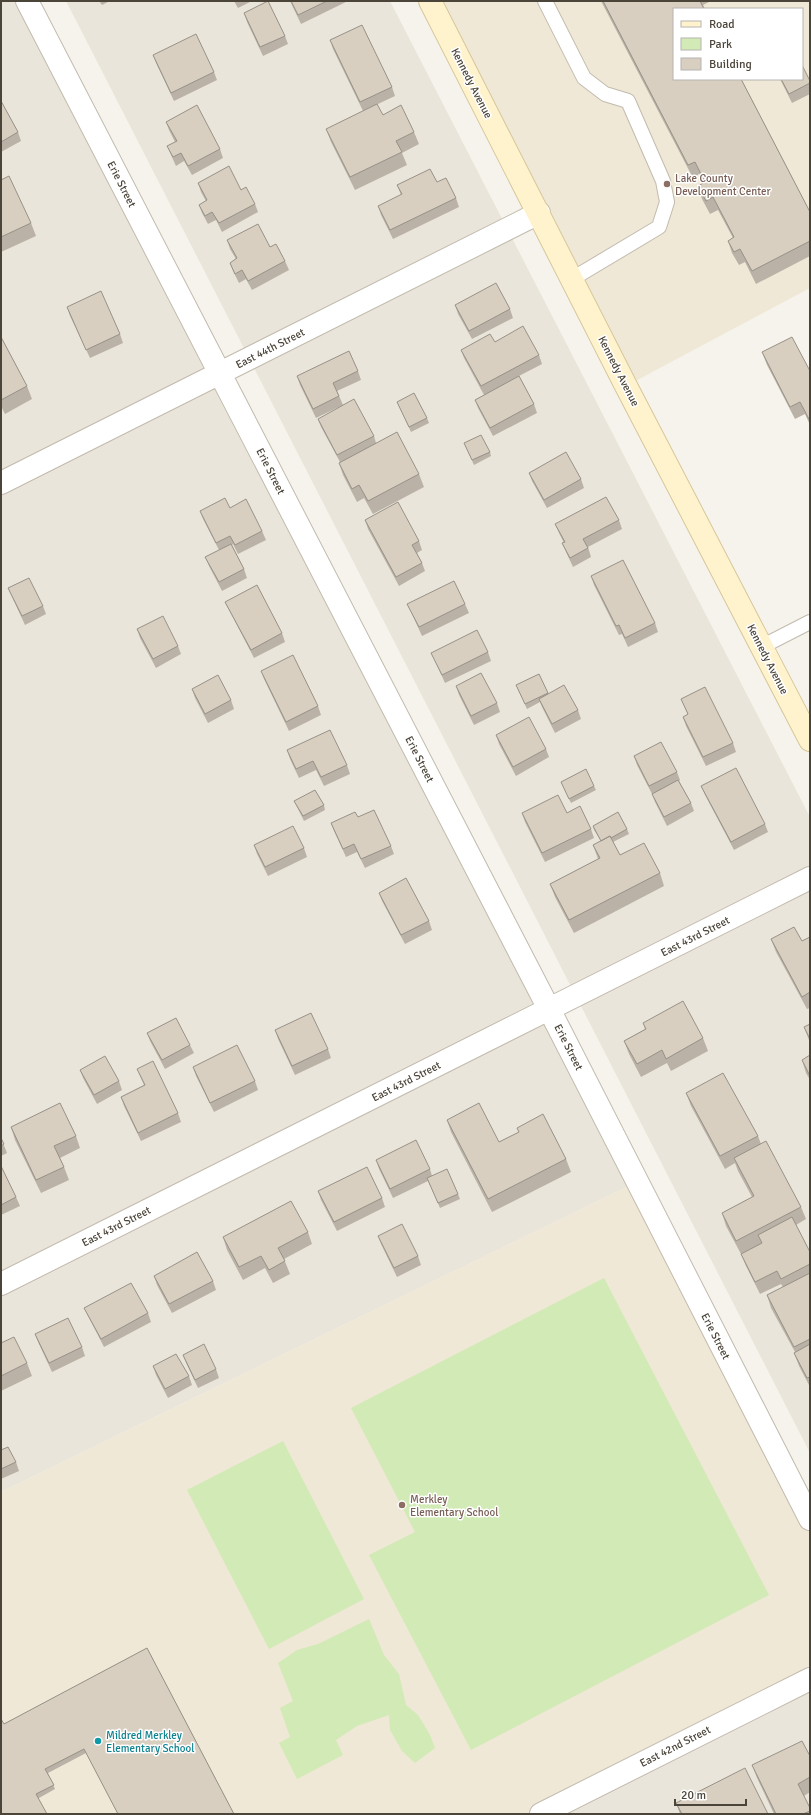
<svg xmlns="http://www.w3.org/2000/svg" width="811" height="1815" viewBox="0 0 811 1815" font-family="Signika,sans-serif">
<rect width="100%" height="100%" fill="#f6f3ec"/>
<!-- residential -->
<path fill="#eae5da" d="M1,1H27L637,1182L1,1492Z
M66,1H390L810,817V1453Z
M810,1679V1814H541Z"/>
<!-- education -->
<path fill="#efe8d6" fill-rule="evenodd" d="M430,1H810V288L626,386ZM674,9H802V79H674Z
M637,1182L810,1519V1679L541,1814H1V1492Z"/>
<!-- green -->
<path fill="#d2eab5" d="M604,1278L769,1595L471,1750L369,1555L415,1532L351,1408Z
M283,1441L364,1599L269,1649L187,1490Z
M369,1619L384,1655L399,1674L406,1705L418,1715L430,1735L435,1748L415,1763L402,1751L390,1730L389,1715L357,1726L336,1740L343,1755L297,1779L279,1743L290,1737L280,1708L293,1701L278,1663L297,1650L318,1644Z"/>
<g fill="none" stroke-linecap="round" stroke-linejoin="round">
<!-- lane casing -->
<g stroke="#c2bbae" stroke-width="16">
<path id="lane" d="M545,1L584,78L605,94L628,101L663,181L667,202L659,227L572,279
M761,647L810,622"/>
</g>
<!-- street casing -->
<g stroke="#c2bbae" stroke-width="24">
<path id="street" d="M27,1L549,1009L810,1519
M1,483L539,213
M1,1284L810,878
M541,1814L810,1679"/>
</g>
<!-- secondary casing -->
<g stroke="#d6c79b" stroke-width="24">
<path id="secondary" d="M430,1L626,386L810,740"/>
</g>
<!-- lane -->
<use href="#lane" stroke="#fff" stroke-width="14"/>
<!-- street -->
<use href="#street" stroke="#fff" stroke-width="22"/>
<!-- secondary -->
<use href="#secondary" stroke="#fff3cd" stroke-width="22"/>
</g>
<!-- wall -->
<path fill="#bab2a6" d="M99,1H110L102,5Z
M234,1H252L238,8Z
M290,1H348L301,24Z
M601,1H711L703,5L810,212V256L756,284L745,262L739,265L732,253L728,241L733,238L718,210L710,214L702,199L698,186L704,183L699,174L693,178Z
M244,13L285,36L288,44L263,56L247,22Z
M330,40L392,87L395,96L363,111L333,49Z
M153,55L214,72L217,80L174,101L156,63Z
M780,79H802L810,81V94L792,103Z
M1,101L18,132L21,141L1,152Z
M383,115L414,132L419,144L402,153L407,165L355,190L331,142L326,129Z
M166,122L220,149L223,158L192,175L184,161L176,166L171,155L167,146L175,142L169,130Z
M1,180L31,223L36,236L1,252Z
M437,182L456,198L459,207L393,239L381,215L378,206L401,195L397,185Z
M198,183L241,190L255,204L258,212L222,232L216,220L208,224L202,213L199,205L206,201L201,192Z
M227,240L270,247L285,261L289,270L252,290L246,279L239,283L233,271L230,263L236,259L230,249Z
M455,305L510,309L513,318L472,339L458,314Z
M67,307L120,334L123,343L90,358L70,316Z
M1,337L27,386L32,399L5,414L1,406Z
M495,342L539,355L542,364L519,376L534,404L537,413L493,436L478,408L475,400L484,395L464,358L461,350Z
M762,352L810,371V425L805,414L795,419L767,365Z
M358,371L361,380L337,391L343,405L316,418L300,385L297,376Z
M397,402L427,418L429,423L411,432Z
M318,419L374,436L376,443L419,474L424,487L373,514L364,498L357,502L343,475L339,463L340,462L321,427Z
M464,443L490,452L491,456L474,465Z
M529,473L581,479L584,488L547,508L532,481Z
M230,508L262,531L266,540L238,554L233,544L232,545L244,569L247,578L222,591L209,566L205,557L219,550L203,519L200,511Z
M365,520L419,541L422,550L417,553L422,563L425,571L399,586L368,529Z
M619,520L622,529L588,547L591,557L573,567L566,552L562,543H564L559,533L555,524Z
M591,576L655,623L658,632L628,647L622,634L619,635L594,585Z
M8,588L43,606L46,614L25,625L12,597Z
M225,602L282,633L285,642L254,658L229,610Z
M407,604H465L469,613L422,636L411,612Z
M137,629L178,646L181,654L156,668L140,638Z
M488,652L491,661L445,683L435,661L431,653Z
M261,671L318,706L321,715L289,731L264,679Z
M539,674L548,694L578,710L581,719L555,733L542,707L540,702L527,709L516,685Z
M456,686L497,703L500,712L474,725L459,695Z
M192,689L231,700L234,709L208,723L195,698Z
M681,699L733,743L736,752L706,766L686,726L683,717L688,715Z
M496,735L546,749L549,757L516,776L499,744Z
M287,750L347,765L350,774L324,786L316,770L299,778L290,759Z
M634,756L677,772L680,780L679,781L691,803L694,811L667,826L655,802L652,794L637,765Z
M561,782L594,786L596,790L571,803Z
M701,786L765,824L768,832L734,850L705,795Z
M294,801L324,805L325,810L304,821Z
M522,813H567L591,829L594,838L545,862L525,822Z
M358,817L391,846L394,854L365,868L357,852L346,857L334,831L331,823Z
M593,826L627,829L629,834L613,842L620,855L660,873L664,886L574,933L555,897L550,884L598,859L593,845L601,841L594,830Z
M254,845L304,848L307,857L268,876L257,854Z
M379,893L429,921L432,930L405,944L382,901Z
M810,937V1008L807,1009L776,952L771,939L802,941Z
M643,1023L703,1038L708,1051L671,1071L667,1063L641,1077L629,1054L624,1041L645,1029Z
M810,1024V1043L804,1027Z
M275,1030L328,1049L331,1058L295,1075L278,1039Z
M147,1033L190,1045L194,1053L165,1069L150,1041Z
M810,1055V1080L806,1073L802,1060Z
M193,1067L255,1081L258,1090L214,1112L196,1076Z
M137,1069L178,1113L181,1122L141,1141L124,1106L121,1097L144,1085Z
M80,1070L119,1081L122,1090L97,1104L83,1078Z
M686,1093L758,1136L761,1144L801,1207L806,1219L796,1225L810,1252V1387L799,1366L794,1353L795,1352L771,1308L767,1295L783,1287L781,1284L760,1294L746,1266L741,1254L726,1226L722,1213L752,1197L738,1171L735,1163L725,1169L691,1106Z
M447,1120L499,1142L519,1132L517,1128L566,1159L571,1172L492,1212L451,1132Z
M11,1127L76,1136L80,1148L60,1158L64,1167L69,1180L41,1193L15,1140Z
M1,1138L7,1153L1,1156Z
M376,1160L430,1169L432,1176L458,1194L460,1199L440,1208L428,1181L393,1198L379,1169Z
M1,1166L16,1197L20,1206L1,1215Z
M318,1191L382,1198L385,1207L337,1231L321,1200Z
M308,1232L312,1244L284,1259L290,1274L273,1283L265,1268L243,1280L227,1250L223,1237Z
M378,1236L418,1256L421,1265L397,1277L381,1244Z
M154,1276L213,1281L216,1290L172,1313L157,1285Z
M84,1308L148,1313L151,1322L104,1347L88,1316Z
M35,1334L82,1347L85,1356L52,1372L38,1342Z
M1,1343L27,1363L32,1376L1,1391Z
M183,1355L216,1369L219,1378L198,1388L186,1363Z
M153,1366L189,1376L192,1385L168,1398L156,1375Z
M1,1450L16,1462L19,1471L1,1479Z
M147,1648L234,1814H118L86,1753L48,1773L55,1789L39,1798L1,1814L4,1724Z
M810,1756V1792L804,1796L810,1808V1814H774L757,1778L752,1765Z
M676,1803L768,1814H680Z"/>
<!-- building -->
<path fill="#d8cfc1" stroke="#979187" d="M268,1L285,36L260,47L244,13Z
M291,1H327L298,15Z
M603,1H700L704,9H674V79H741L810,212V241L752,271L740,249L734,252L728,241L734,237L713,197L706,201L698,186L705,182L695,162L688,165Z
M362,25L392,87L360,102L330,40Z
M196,34L214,72L171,93L153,55Z
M802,65L810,81V83L789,94L781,79H802Z
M1,101L18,132L1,142Z
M377,104L383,115L401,105L414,132L396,141L402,152L350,177L326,129Z
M197,105L220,149L188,166L181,153L173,157L167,146L177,141L166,122Z
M229,166L241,190L246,187L255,204L219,223L212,212L205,216L199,205L207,200L198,183Z
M430,169L437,182L446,178L456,198L390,230L378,206L402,194L397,185Z
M9,176L31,223L1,237V180Z
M258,224L270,247L276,244L285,261L248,281L242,270L235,274L230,263L237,258L227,240Z
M496,283L510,309L469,331L455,305Z
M101,291L120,334L86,350L67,307Z
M523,326L539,355L481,386L461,350L490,334L495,342Z
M1,337L27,386L1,400Z
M792,337L810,371V421L800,402L790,407L762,352Z
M349,351L358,371L333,383L339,396L313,409L297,376Z
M519,376L534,404L490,428L475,400Z
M414,393L427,418L409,427L397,402Z
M354,399L374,436L337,455L318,419Z
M397,432L419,474L368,501L359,485L352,489L339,463Z
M481,435L490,452L472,460L464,443Z
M566,452L581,479L544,500L529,473Z
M606,497L619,520L583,539L588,548L570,558L562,543L565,542L555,524Z
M225,498L230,508L246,499L262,531L235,545L230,536L216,543L200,511Z
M398,502L419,541L412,545L422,563L396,577L365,520Z
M231,544L244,569L219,582L205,557Z
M623,560L655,623L625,638L619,625L616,626L591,576Z
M29,578L43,606L22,616L8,588Z
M454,581L465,604L419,627L407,604Z
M257,585L282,633L251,650L225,602Z
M163,616L178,646L153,659L137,629Z
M477,630L488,652L442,675L431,653Z
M293,655L318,706L286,722L261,671Z
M481,673L497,703L471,716L456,686Z
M539,674L548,693L525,704L516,685Z
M218,675L231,700L205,714L192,689Z
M564,685L578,710L552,724L539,699Z
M705,687L733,743L703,757L683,717L688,714L681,699Z
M529,717L546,749L513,767L496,735Z
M330,730L347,765L321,777L313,761L296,769L287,750Z
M661,742L677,772L649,786L634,756Z
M736,768L765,824L731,842L701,786Z
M586,769L594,786L569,799L561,782Z
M678,780L691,803L664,817L652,794Z
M315,790L324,805L303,816L294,801Z
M558,795L567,813L580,806L591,829L542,853L522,813Z
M374,810L391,846L361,859L354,844L343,849L331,823L355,812L358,817Z
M618,812L627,829L611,838L610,836L601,841L593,826Z
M293,826L304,848L265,867L254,845Z
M610,836L620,855L644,843L660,873L569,920L550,884L600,858L593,845Z
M406,878L429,921L401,935L379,893Z
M794,927L802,941L810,937V992L802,997L771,939Z
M683,1001L703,1038L666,1059L662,1050L637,1064L624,1041L646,1029L643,1023Z
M311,1013L328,1049L292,1066L275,1030Z
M176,1018L190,1045L162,1060L147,1033Z
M810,1024V1039L804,1027Z
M237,1045L255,1081L210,1103L193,1067Z
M810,1055V1076L802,1060Z
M105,1056L119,1081L94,1095L80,1070Z
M153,1061L178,1113L138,1133L121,1097L145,1085L137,1069Z
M723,1073L758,1136L720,1156L686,1093Z
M60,1103L76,1136L54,1146L64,1167L36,1180L11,1127Z
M479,1103L499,1142L519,1132L517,1128L543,1114L566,1159L488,1199L447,1120Z
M1,1138L4,1144L1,1146Z
M416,1140L430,1169L390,1189L376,1160Z
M766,1141L801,1207L736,1241L722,1213L754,1196L734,1158Z
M1,1166L16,1197L1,1205Z
M367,1167L382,1198L334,1222L318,1191Z
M447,1169L458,1194L438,1203L427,1178Z
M291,1201L308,1232L278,1248L285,1261L269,1270L261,1256L239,1267L223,1237Z
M792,1217L810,1252V1264L781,1279L777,1271L755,1282L741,1254L762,1243L758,1235Z
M402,1224L418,1256L394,1268L378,1236Z
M197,1252L213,1281L169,1304L154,1276Z
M810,1273V1339L794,1347L767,1295Z
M131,1283L148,1313L101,1339L84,1308Z
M68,1318L82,1347L49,1363L35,1334Z
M14,1337L27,1363L1,1376V1343Z
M204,1344L216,1369L195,1380L183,1355Z
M810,1344V1377L807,1378L794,1353Z
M176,1354L189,1376L165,1389L153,1366Z
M8,1447L16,1462L1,1469V1450Z
M147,1648L234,1814H118L84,1749L45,1769L54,1785L36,1794L47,1814H1V1719L4,1724Z
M802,1741L810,1756V1777L798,1784L810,1808V1811L803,1814H776L752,1765Z
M745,1768L768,1814H682L676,1803Z"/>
<!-- markers -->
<g fill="#8d6e63" stroke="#fff" stroke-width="1.5">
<circle cx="667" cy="184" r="4"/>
<circle cx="402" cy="1505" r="4"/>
</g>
<circle fill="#0f9aa8" stroke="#fff" stroke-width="1.5" cx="98" cy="1741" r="4"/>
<g text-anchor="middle" stroke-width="3" stroke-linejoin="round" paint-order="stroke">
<!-- street labels -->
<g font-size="11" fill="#4b4439" stroke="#fff">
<text transform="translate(472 83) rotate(63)" y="4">Kennedy Avenue</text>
<text transform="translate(122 184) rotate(63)" y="4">Erie Street</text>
<text transform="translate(270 348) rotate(-27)" y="4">East 44th Street</text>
<text transform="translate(619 371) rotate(63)" y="4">Kennedy Avenue</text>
<text transform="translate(271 471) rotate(63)" y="4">Erie Street</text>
<text transform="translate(768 659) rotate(63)" y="4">Kennedy Avenue</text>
<text transform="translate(420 759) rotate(63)" y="4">Erie Street</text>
<text transform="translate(695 936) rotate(-27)" y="4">East 43rd Street</text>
<text transform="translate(569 1047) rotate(63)" y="4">Erie Street</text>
<text transform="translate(406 1081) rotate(-27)" y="4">East 43rd Street</text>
<text transform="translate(116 1226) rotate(-27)" y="4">East 43rd Street</text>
<text transform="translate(716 1336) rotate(63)" y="4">Erie Street</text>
<text transform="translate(675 1746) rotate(-27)" y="4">East 42nd Street</text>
</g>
<!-- education labels -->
<g font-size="11" fill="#785e54" stroke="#fff" text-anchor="start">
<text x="675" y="182">Lake County<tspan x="675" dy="13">Development Center</tspan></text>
<text x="410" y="1503">Merkley<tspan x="410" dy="13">Elementary School</tspan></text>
</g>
<!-- culture labels -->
<g font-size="11" fill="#0d838f" stroke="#fff" text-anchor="start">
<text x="106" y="1739">Mildred Merkley<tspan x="106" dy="13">Elementary School</tspan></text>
</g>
</g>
<!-- border -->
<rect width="811" height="1815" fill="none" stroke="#4b4439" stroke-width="4"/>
<!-- legend -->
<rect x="673" y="8" width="130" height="72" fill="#ffffff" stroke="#b7b4b0"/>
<rect x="681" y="21" width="20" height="6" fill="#fff3cd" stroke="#b7b4b0"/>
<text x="709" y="28" font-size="12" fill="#4b4439">Road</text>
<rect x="681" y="38" width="20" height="12" fill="#d2eab5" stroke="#b7b4b0"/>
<text x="709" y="48" font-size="12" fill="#4b4439">Park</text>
<rect x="681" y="58" width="20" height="12" fill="#d8cfc1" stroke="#b7b4b0"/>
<text x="709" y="68" font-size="12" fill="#4b4439">Building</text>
<!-- scale -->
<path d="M675 1799v6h71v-6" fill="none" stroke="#4b4439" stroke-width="2"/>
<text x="681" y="1799" font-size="12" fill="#4b4439" stroke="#ffffff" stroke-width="3" paint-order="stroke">20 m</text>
</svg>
